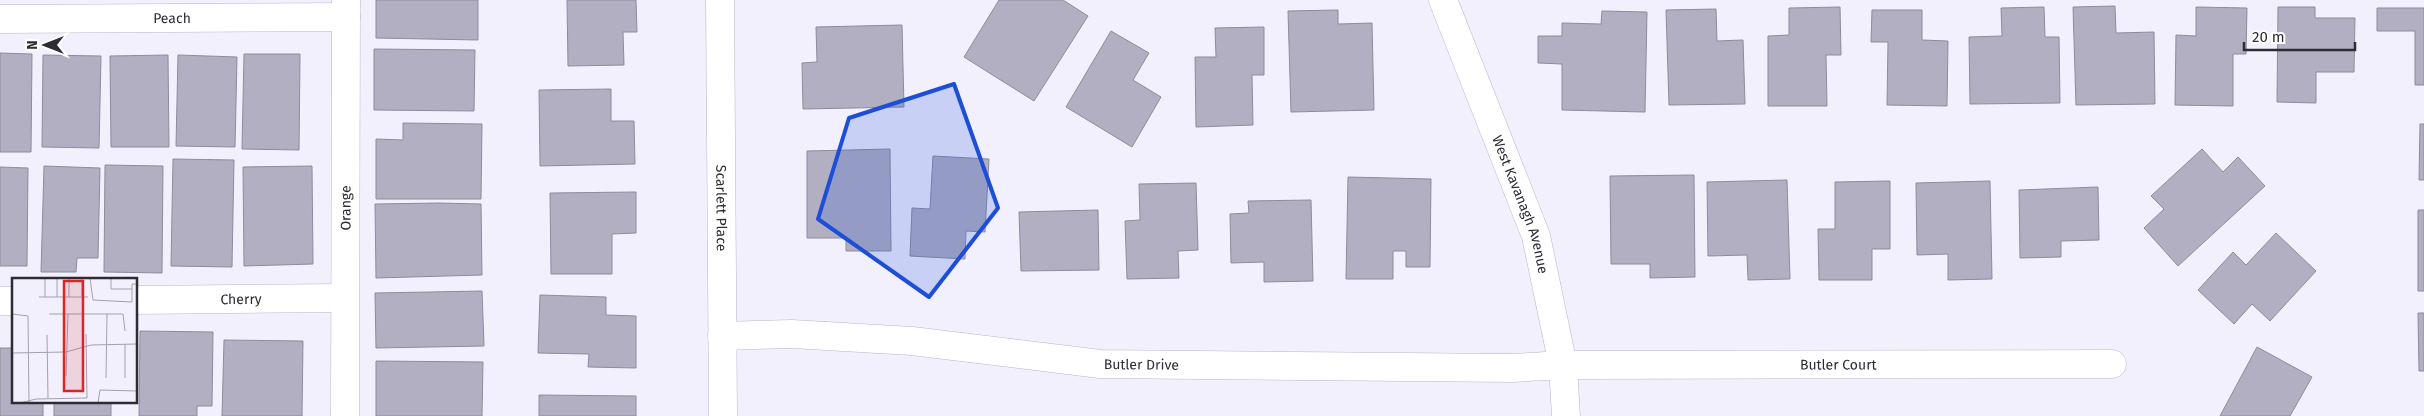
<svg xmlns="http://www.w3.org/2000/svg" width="2424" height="416" viewBox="0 0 2424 416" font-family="'Fira Sans',sans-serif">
<rect width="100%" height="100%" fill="#f3f0fd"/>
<!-- building -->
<path fill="#b2afc2" stroke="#8e8b9d" d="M376,0H478V40L376,38Z
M567,0H636L637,32H623L624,65L568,66Z
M999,0H1063L1088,16L1034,101L964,57Z
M2115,6L2116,33L2154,32L2155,104L2076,105L2073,7Z
M1840,7L1841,55H1826L1827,106H1768V36L1789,35V8Z
M2044,7L2045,37H2059L2060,103L1970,104L1969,37L2002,36L2001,8Z
M2196,7L2247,8L2246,54H2233V106L2175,105L2176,35L2196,36Z
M2278,7H2315V18H2355L2354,72H2316V103L2277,102Z
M2377,8H2424V85H2415V31H2377Z
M1716,9L1717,41L1743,40L1745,104L1669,105L1666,10Z
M1338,10V24L1372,23L1374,110L1291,112L1288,11Z
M1872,10H1922V40L1948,41L1947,106L1887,105L1888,42H1871Z
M1602,11L1647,12L1645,112L1562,110V64L1538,63V36H1562V23L1601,24Z
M902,25L904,107L803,109L802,63L817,62L816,27Z
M1264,27V75H1252L1253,125L1196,127L1195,57H1216L1215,28Z
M1111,31L1149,53L1133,80L1161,97L1132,147L1066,107Z
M374,49L475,50L474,111L374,110Z
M0,53L32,54L31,152H0Z
M244,54H300L299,150L242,149Z
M43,55L101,56L99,148L42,147Z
M168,55L169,147H111L110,56Z
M178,55L237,57L235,147L176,146Z
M611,89V121H634L635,164L540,166L539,90Z
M403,123L482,124L481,199H376V139L403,140Z
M2420,124H2424V180H2419Z
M890,149L891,251H846V238H807V151Z
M2202,149L2223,172L2238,157L2265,186L2178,266L2144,228L2164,209L2151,196Z
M933,156L989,159L985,232L966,231L965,259L910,256L912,208L930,209Z
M173,159L234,160L232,267L171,266Z
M105,165L163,166L162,273L104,272Z
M44,166L100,168L98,258H77L76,272H41Z
M312,166L313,264L244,266L243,167Z
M0,167L28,168L27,266H0Z
M1694,175L1695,277L1650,278V264H1611L1610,176Z
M1348,177L1431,179L1430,267H1406V251H1393V279H1346Z
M1787,180L1790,279L1748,280L1747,255L1708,256L1707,182Z
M1890,181V249H1872V280H1819L1818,229H1835V182Z
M1990,181L1992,279L1948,280V254L1917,255L1916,183Z
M1196,183L1198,250L1178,251L1179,278L1127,279L1125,221L1140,220L1139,184Z
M2098,187L2099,240L2061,241V257L2020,258L2019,190Z
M636,192V233L612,234V274H551L550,193Z
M1311,200L1313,281L1264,282V262L1231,263L1230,214L1249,213L1248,201Z
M439,203L481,204L482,275L376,278L375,204Z
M1098,210L1099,270L1021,271L1019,212Z
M2418,210H2424V291H2418Z
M2276,233L2316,271L2270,321L2252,304L2234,324L2198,290L2233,252L2246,265Z
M482,291L484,346L376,348L375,293Z
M540,295L606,297V315L636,316V368L588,367L589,354L538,353Z
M2418,313H2424V371H2419Z
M140,331L213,332L212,406H197V416H139Z
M224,340L303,341L302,416H222Z
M2257,347L2312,377L2290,416H2220Z
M0,348H14V402H43V416H0Z
M376,361L483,362L482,416H376Z
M539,395L636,396V416H539Z
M54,402H111V416H54Z"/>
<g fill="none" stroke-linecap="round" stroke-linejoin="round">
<!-- minor casing -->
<g stroke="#b9b6c9" stroke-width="29">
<g id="minor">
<path id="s1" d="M720,0L723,416"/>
<path id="s2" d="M1443,0L1536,236L1563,365L1566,416"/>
<path id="s3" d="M0,19L346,17"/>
<path id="s4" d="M136,300L345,298"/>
<path d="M0,301H14"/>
<path id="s5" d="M722,336L792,334L912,341L1100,364L1512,368L1563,365L2112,364"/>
<path id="s6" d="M345,416L346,0"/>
</g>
</g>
<!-- minor -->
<use href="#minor" stroke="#fff" stroke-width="28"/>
</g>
<!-- marked area -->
<path fill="#1d4ed8" fill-opacity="0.2" stroke="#1d4ed8" stroke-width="4" stroke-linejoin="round" d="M954,84L998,208L929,297L818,219L849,118Z"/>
<g text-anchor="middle" stroke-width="5" stroke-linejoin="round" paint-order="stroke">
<!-- street labels -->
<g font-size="14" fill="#2d2b33" stroke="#fff">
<text dy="5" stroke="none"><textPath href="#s3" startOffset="172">Peach</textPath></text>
<text dy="5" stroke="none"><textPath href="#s2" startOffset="219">West Kavanagh Avenue</textPath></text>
<text dy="5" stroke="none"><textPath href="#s6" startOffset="208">Orange</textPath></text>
<text dy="5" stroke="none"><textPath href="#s1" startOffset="208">Scarlett Place</textPath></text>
<text dy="5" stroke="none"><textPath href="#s4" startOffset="105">Cherry</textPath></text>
<text dy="5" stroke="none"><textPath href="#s5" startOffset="421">Butler Drive</textPath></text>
<text dy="5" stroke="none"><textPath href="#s5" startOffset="1118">Butler Court</textPath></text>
</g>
</g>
<!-- overview -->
<g transform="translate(12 278)">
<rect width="125" height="125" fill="#f3f0fd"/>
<path fill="none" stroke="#a4a1ac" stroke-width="1" d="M33,0V19M45,0V19M57,0V19M70,0V19M78,0L81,22L120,24V6H125M99,0V11H120M27,19H76M0,36L16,38L17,125M37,36H111L113,53M35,57L36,120M113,66V100M0,75L54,74L79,67L125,66M54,98L56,36M94,100L95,36M8,125L24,121L75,120L74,56M86,125L88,112L125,113"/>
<path fill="#d62828" fill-opacity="0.15" stroke="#d62828" stroke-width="2.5" d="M52,3H71V113H52Z"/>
<rect width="125" height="125" fill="none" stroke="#2d2b33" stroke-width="2.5"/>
</g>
<!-- north arrow -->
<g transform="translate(45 45) rotate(270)" stroke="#ffffff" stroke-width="4" paint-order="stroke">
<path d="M0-4L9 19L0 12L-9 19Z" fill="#2d2b33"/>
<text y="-8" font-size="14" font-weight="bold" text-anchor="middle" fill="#2d2b33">N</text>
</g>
<!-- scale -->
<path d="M2244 42v8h111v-8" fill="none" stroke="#2d2b33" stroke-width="2.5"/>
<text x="2252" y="42" font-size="15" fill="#2d2b33" stroke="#ffffff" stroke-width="4" paint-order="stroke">20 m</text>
</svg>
